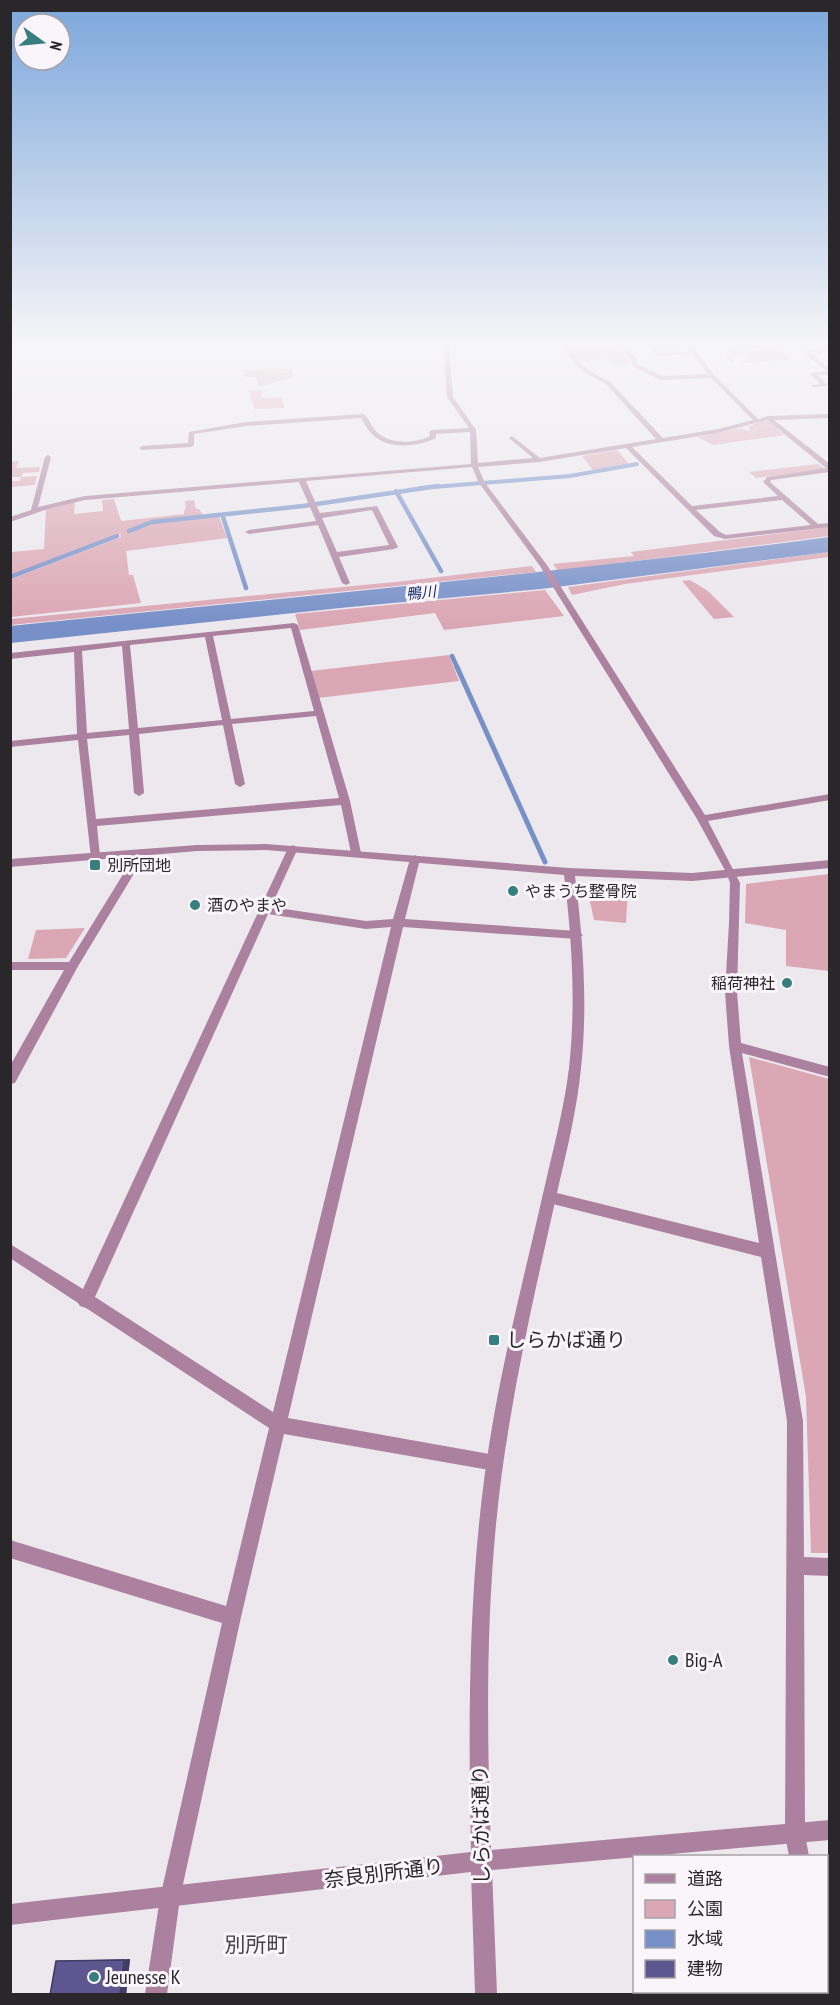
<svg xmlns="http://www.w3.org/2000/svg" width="840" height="2005" viewBox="0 0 840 2005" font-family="'PT Sans Narrow','Noto Sans JP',sans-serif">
<rect width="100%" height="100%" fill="#ece8ee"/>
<!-- green -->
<path fill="#dba7b4" d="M754,343H775L773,344L791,360L743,363L741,361L747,360L745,356L732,357L734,361L730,362L723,352H731L728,348H737L743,352L766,350L763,347H754Z
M617,345L632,362L618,366L609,359L579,362L572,356L568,349Z
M290,369L293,371L292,378C279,379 271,385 259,386L255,377H245L243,370Z
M261,390L262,398L282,397L284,408L255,409L249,391Z
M762,421H768L784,435L714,445L697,437L742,428L747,431L750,429L747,427Z
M617,450L629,464L593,470L582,456Z
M19,461L16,468L40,467L39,472L23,473L21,477H12L11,481H20L21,477L37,476L35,485L11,487V462Z
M818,464L825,469L756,478L749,472Z
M114,499L121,521L184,514V510L186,509L185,501L194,500L196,509H199L203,515L218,514L227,538L126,551L129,575H133L141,603L11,617V579L121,537L120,534L11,575V552L44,549L46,509L75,502L74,514L103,511L102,500Z
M829,527V536L558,571L553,564L634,556L631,552Z
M829,552V557L625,584L572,595L568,587Z
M532,566L536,572L11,625V619L405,581Z
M690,580L708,591L734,617L714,619L682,581Z
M545,590L564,616L444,630L435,613L300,630L295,614Z
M449,655L459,681L318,698L311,671Z
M829,874V971L786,966V930L745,923L746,884Z
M597,886L628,889L626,923L594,920L588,892Z
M85,928L66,958L28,959L36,930Z
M749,1057L829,1079V1553H811L806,1397Z"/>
<!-- water -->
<path fill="#7890c8" d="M829,537V552L541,589L340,608L11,643L10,626C284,598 557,573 829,537Z"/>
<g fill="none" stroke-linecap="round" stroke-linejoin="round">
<!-- stream-far2 -->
<path stroke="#7890c8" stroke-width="4" d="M421,488L570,476L637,464"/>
<!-- stream-far1 -->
<path stroke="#7890c8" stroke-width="4.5" d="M396,491L441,571
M223,517L246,588
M129,531L152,522L303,506L438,486
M10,577L117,536
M452,656L458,669"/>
<!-- stream -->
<path stroke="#7890c8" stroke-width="5" d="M457,667L545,862"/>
<!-- minor -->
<path fill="#ac819f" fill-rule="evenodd" d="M443,343H449L453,397L476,430L478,463L533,458L510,439L509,438L512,436L540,458L656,439L606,384L587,374L577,366L559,343H565L581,364L591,372L610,382L663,438L718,429L753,420L711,378L661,380L632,366V360L615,343H621L637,359V364L662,376L708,374L692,354L659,356L644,343H650L660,352L690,351L684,343H690L714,375L758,419L768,416L830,414V418L774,420L830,464V472L771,480L770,482L818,524L830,523V527L725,539L714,536L626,448L539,462L478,467L485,483L547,565L705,815L830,794V800L708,821L740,883L737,992L741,1043L830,1067V1077L742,1053L803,1421L804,1557L830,1558V1576L804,1575L805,1835L809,1856H789L785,1835L787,1421L761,1257L549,1203L544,1201L542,1197L544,1193L549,1191L759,1243L729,1046L725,992L729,923L730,883L727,874L697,819L540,566L479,483L472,467L306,481L320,513L377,506L398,547L394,549L339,557L350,583L346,585L342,583L318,525L249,534L245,532L249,530L316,521L299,482L85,500L51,508L10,522V517L31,510L45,457L48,455L51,457L38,507L85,496L471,464L470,432L436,434V438C418,447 387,450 372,434C367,430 365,423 361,418L246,426L194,434V445L191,447L142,450L139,448L142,446L188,443L189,432L246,422L363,414C369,418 370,424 375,430C387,445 415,444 430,436L429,432L432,430L469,428L447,397ZM767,420L826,468L767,477L763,482L778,496L692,506L632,447L718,433ZM782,500L811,525L726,535L720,532L696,510ZM372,510L389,545L337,552L322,518Z
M830,348V352L810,353L830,368V375H818L827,384V386L812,387V385L820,384L811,375V373L827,371L802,352Z
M294,623L298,625L350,801L361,853L360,855L356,856L351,853L341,805L97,826L100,856L99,858H91L78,740L10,747V741L77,734L74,652L10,659V653ZM291,628L314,711L231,719L213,636ZM205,637L222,720L138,728L130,645ZM122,646L129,729L87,733L82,651ZM316,716L339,798L96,819L87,739L129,735L134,793L139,796L144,793L139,734L223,725L235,784L240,787L245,784L232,724Z
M293,845L298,848L271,907L366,921L393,919L410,859L415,855L420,859L405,919L577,931L583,935L577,939L403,927L288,1418L495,1455L501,1457L503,1463L501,1469L495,1471L284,1434L241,1617L180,1898L167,1994H145L160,1898L222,1623L10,1558V1540L226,1606L269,1428L86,1308L80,1306L78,1303L10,1258V1244L83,1289L288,848ZM268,914L366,929L391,927L273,1412L95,1297Z
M142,849L147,852L77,968L15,1083L10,1084V1066L64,970H10V962H69L138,850Z
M826,1982L830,1983V1994H814V1992H826Z"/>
<!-- tertiary -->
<path fill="#ac819f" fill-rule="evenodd" d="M266,844L569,868L692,873L830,860V868L692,881L575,876C583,939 588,1004 581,1068C577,1108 568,1146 559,1184C541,1265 522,1345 509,1426C485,1566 486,1708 491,1850L830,1820V1840L492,1870L497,1994H475L471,1872L10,1925V1904L471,1852C468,1710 468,1567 492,1427C506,1345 527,1265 545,1185C554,1146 564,1108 569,1068C576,1004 572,939 564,875L266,850L197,851L10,867V859L197,845Z"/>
</g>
<!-- wall -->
<path fill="#514a7a" d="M130,1959L126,1995H50L56,1961Z"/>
<!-- shaded-wall -->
<path fill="#423c63" d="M130,1959L126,1995H120L124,1960Z"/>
<!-- building -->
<path fill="#5e568e" stroke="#423c63" stroke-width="1.5" d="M124,1960L120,1995H50L56,1961Z"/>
<!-- sky -->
<linearGradient id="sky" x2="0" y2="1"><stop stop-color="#7ba6db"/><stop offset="0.55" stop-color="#f6f5f7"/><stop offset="1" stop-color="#f6f5f7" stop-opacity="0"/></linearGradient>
<rect width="840" height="624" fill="url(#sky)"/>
<!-- markers -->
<g fill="#367f7e" stroke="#f9f5fb" stroke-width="2">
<rect x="89" y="859" width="12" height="12" rx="3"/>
<circle cx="513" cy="891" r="6"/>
<circle cx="195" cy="905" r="6"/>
<circle cx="787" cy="983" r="6"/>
<rect x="488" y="1334" width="12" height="12" rx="3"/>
<circle cx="673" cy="1660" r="6"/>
<circle cx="94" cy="1977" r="6"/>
</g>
<g text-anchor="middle" stroke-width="6" stroke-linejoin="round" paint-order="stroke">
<!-- far-water labels -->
<g font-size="15" font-style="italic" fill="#162d6f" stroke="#f9f5fb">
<text transform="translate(421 593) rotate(-6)" y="5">鴨川</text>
</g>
<!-- poi labels -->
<g font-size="16" fill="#29272a" stroke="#f9f5fb" text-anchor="start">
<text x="107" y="871">別所団地</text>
<text x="525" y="897">やまうち整骨院</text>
<text x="207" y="911">酒のやまや</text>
<text x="775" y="989" text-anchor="end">稲荷神社</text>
</g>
<!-- near-poi labels -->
<g font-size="20" fill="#29272a" stroke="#f9f5fb" text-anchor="start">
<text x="506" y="1347">しらかば通り</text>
<text x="685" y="1667">Big-A</text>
<text x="106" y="1984">Jeunesse K</text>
</g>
<!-- near-street labels -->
<g font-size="20" fill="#29272a" stroke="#f9f5fb">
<text transform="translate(481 1825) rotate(-91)" y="7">しらかば通り</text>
<text transform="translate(384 1873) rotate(-7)" y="7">奈良別所通り</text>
</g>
<!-- near-neighbourhood labels -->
<g font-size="21" fill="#464348" stroke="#f9f5fb">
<text x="256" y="1952">別所町</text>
</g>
</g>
<!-- border -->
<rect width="840" height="2005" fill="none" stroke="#29272a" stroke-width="24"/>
<!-- legend -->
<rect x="633" y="1855" width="195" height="138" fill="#f9f5fb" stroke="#a6a3a7" stroke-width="1.5"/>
<rect x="645" y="1874" width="30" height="9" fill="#ac819f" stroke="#a6a3a7" stroke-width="1.5"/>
<text x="687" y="1885" font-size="18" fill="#29272a">道路</text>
<rect x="645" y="1900" width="30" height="18" fill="#dba7b4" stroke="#a6a3a7" stroke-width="1.5"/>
<text x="687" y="1915" font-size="18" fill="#29272a">公園</text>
<rect x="645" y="1930" width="30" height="18" fill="#7890c8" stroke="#a6a3a7" stroke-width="1.5"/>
<text x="687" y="1945" font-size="18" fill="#29272a">水域</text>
<rect x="645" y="1960" width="30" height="18" fill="#5e568e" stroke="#a6a3a7" stroke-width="1.5"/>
<text x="687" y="1975" font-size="18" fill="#29272a">建物</text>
<!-- north arrow -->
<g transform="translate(42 42) rotate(105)"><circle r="28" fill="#f9f5fb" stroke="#a6a3a7" stroke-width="1.5"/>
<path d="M0-4.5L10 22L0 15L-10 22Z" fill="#367f7e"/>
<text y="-9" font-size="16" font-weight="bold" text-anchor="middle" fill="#29272a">N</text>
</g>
</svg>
